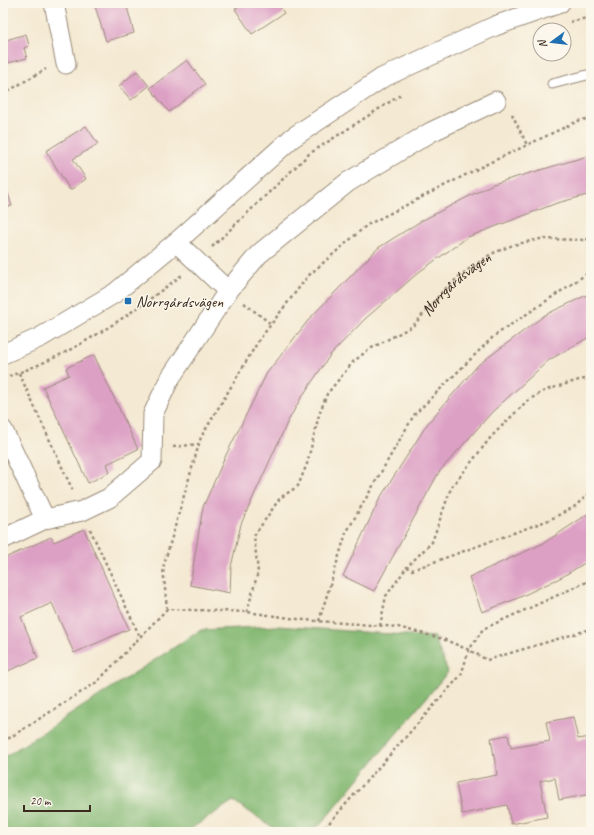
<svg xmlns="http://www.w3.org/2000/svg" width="594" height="835" viewBox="0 0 594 835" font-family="Caveat,sans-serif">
<rect width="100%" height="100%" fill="#fbf7ec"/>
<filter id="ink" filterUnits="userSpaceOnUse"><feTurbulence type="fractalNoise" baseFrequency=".025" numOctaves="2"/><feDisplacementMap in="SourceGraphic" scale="8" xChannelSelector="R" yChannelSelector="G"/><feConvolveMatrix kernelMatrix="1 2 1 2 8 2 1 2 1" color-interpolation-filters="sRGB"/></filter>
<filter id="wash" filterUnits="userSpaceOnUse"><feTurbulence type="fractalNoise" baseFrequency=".012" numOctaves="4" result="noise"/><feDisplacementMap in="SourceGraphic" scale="16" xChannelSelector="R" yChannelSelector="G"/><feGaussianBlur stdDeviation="0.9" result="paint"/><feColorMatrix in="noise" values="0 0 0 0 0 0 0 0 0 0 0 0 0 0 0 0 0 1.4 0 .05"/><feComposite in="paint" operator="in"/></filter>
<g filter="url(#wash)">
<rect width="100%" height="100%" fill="#f4e9d2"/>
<!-- forest -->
<path fill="#86ba75" stroke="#60724a" d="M277,626L434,637L448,672L320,825L305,832H280L233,801L186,832H3V758L201,630Z"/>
<g id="blocks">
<!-- building -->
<path fill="#dda0c5" d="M94,3H126L134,33L106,41Z
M244,3H277L284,13L252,34L235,9Z
M26,34L29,46L24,48L27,58L8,63L3,41Z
M187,60L205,84L169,112L150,88Z
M137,71L149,86L131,100L119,86Z
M86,126L98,144L73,159L86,179L70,190L46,151Z
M591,155V194L557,203L468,237L419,272L365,319L331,354L301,398L287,423L241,524L231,567L230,593L190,585L203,507L226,455L267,373L310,318L378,248L421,221L493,184Z
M3,178L12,206L3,208Z
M591,293V336L549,360L492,412L439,472L374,591L343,576L380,498L428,423L478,365L545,315Z
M94,355L138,449L107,464L110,472L88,483L43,387L69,375L66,368Z
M591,512V559L562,577L516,599L482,612L469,577L544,543Z
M84,529L129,629L74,653L52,603L21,617L38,658L3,673V553L5,558L51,537L54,542Z
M573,717L578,739L591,737V794L559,800L555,778L540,781L547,817L511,824L507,805L462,814L456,783L497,775L491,738L508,735L511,748L550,741L546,722Z
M517,828L518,832H502V831Z"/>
</g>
</g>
<g filter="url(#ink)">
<use href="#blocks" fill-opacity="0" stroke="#988a78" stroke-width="1"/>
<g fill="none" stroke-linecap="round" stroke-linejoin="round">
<!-- service casing -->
<g stroke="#988a78" stroke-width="11">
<path id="service" d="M552,84L591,74"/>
</g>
<!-- minor casing -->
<g stroke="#988a78" stroke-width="21">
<path id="minor" d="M54,3L66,64
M176,242L228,291
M3,354L41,337L115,293L181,238L292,138L382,78L495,26L560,3
M3,430L45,519
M3,539L45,519L82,511L109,498L152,461L153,414L169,380L228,291L259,254L348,182L431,132L496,101"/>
</g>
<!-- path -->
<g stroke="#988a78" stroke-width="2.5" stroke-dasharray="3 3" stroke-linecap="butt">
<path d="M570,22L591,17"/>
<path d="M3,94L46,69"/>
<path d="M512,114L527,145"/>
<path d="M212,247L309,154L402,94"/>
<path d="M244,303L271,324"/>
<path d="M19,373L73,491"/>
<path d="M3,378C70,357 127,317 182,275"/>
<path d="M591,378L579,380L546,390L527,401L491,437L451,488L432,542L407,567L412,570L549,520L574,507L591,492"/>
<path d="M173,447L199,444"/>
<path d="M90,529L140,637"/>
<path d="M167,609L163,568L201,437L259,340L308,276L367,225L489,163L578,121L591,118"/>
<path id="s1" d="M247,612L258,572L254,536L280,498L298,486L307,464L319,415L327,394L353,362L368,350L413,326L442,292L462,274L491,254L513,245L540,239L586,240L591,237"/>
<path d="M319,621L346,533L414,415L494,336L591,271"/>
<path d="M380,626L386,596L407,567"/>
<path d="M3,742L97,682L167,609L247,612L304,620L398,627L443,639L469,650L487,660L591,629"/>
<path d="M321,832L461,675L469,650L483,629L591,580"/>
</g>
<!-- service -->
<use href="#service" stroke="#fff" stroke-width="9"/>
<!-- minor -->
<use href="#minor" stroke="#fff" stroke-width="19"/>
</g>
</g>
<!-- markers -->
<rect fill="#1f6fb2" stroke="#fbf7ec" stroke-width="1.5" x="124" y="297" width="8" height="8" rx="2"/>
<g text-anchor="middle" stroke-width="3" stroke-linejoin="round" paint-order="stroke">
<!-- street labels -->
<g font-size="16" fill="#3b2a1e" stroke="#fbf7ec">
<text dy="6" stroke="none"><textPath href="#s1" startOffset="414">Norrgårdsvägen</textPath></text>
</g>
<!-- poi labels -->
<g font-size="16" fill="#3b2a1e" stroke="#fbf7ec" text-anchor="start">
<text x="136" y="307">Norrgårdsvägen</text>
</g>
</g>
<!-- margin -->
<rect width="594" height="835" fill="none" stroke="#fbf7ec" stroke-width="16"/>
<!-- north arrow -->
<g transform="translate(552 42) rotate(255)"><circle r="19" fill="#fbf7ec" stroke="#aea59a"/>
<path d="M0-3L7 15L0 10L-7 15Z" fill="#1f6fb2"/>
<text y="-6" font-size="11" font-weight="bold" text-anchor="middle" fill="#3b2a1e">N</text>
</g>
<!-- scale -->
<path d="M24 805v6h66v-6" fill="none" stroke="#3b2a1e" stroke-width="2"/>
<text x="30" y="805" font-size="12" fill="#3b2a1e" stroke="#fbf7ec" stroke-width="3" paint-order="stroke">20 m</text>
</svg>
